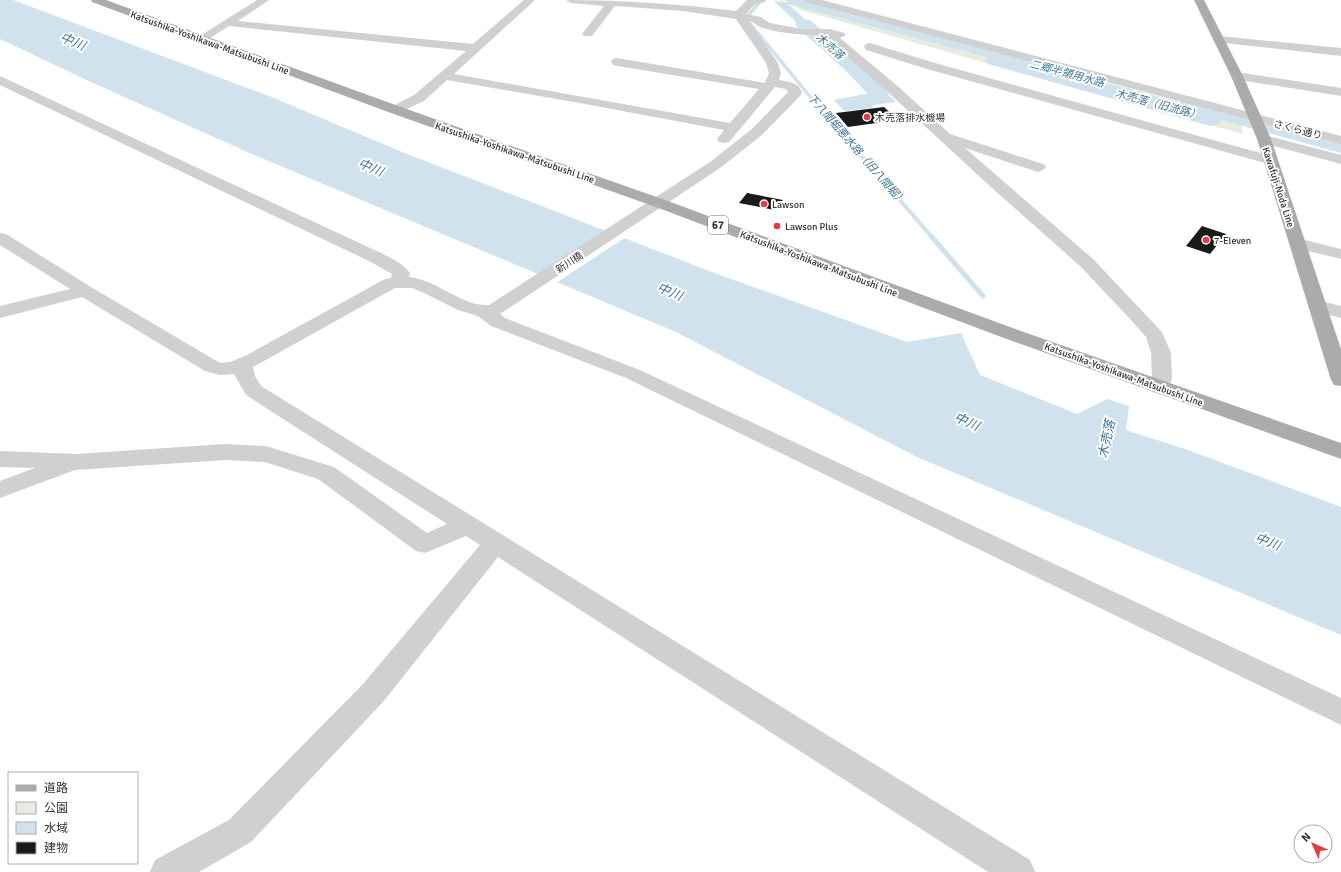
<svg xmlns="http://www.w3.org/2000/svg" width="1341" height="872" viewBox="0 0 1341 872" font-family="Signika,'Noto Sans JP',sans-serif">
<rect width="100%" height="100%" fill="#fff"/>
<!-- green -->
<path fill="#e6ecdf" d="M772,0H790L1241,121L1243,134L972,59L801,10L787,1Z"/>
<!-- water -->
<path fill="#cfe2ee" d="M0,0H13L269,96L407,154L717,274L907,342L961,333L980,375L1077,414L1107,399L1129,406L1126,430L1188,450L1341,507V635L917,457L676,332L259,157L93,83L0,39Z
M774,1L786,2L843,54L834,58Z
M974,47L1235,117L1234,119L972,48Z
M851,63L855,64L896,102L874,105L871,108L844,111L834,100L870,93L843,67Z"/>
<!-- pier -->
<path fill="#fff" d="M608,230L626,237L556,283L537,275Z"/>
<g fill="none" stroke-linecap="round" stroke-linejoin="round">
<!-- stream-far2 -->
<path stroke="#cfe2ee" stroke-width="3.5" d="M759,0V3L750,13L747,20L817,105"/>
<!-- stream-far1 -->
<path stroke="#cfe2ee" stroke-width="4" d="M816,104L932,237"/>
<!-- stream -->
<path stroke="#cfe2ee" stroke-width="5" d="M931,236L983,296"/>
<!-- river -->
<path fill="#cfe2ee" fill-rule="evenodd" d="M786,0H814L1028,56L1031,60L1029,63L1179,104L1181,100L1189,99L1341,139V153L1221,120L1219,124L1211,126L1203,124L988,64L985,60L987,57L788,4Z
M804,19L810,20L858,61L886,90L889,94L886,98L879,100L872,98L844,69L798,28L795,24L798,20Z"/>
</g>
<!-- building -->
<path fill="#1a1a1a" d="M884,107L898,120L848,127L836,113Z
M747,193L783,200L775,210L739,203Z
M1202,226L1226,234L1210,254L1186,246Z"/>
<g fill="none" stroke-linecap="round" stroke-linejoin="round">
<!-- minor -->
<path fill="#d0d0d0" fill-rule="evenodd" d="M257,0H269L238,21L473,44L524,0H535L454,74L730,123L759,89L617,66L613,65L611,62L613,59L617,58L765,83L769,73L766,63L736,19L683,11L615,6L592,36H584L582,34L604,6L571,3L566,0C623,0 679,4 736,11L747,0H766L765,2L755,4L746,14L761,17L770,23L803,29H830L844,33L846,35L840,38L901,89L950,134L1043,164L1046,167L1043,170L1038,172L965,148L1093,259L1162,332L1171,353L1172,379L1166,392L1159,394L1152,392L1149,387L1152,379L1151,353L1146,337L1131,320L1081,267L992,188L891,95L823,35C804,35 785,34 766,29C759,28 755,22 749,21L778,63L781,73L779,80C789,82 799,82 802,93L800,96L762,135L720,168L500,314L505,318L640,370L1341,698V725L626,378L491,326L478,316L458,310L422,292L412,288H395L253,367L255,376L261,386L1030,860L1035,872H988L498,557L383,702L251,842L199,872H150L155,860L229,820L363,684L480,545L466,536L425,553L416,551L318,479L265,462L225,460L75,470L0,498V481L35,468L0,467V451L76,454L225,444L266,446L334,467L427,533L447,524L246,395L234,374L220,375L205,371L82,297L0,318V306L70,289L0,245V233L6,234L91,287L220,363L230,362L245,356L385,279L391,278L392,274L371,262L0,85V76L383,254C393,259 403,264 410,273L409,277C438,280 462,307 489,305L710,162L752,129L788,92L786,89L775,87L729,142L724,143L719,142L717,139L724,130L585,104L447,80L424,101L396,114L391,113L389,110L391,107L414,95L466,51L229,26L205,41H197L195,39Z
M805,0H822L1341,136V144L806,2Z
M1219,36L1341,48V56L1215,42L1213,40L1215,38Z
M870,43L935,63L1275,157L1277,160L1275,163L1270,164L1265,163L927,69L866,50L864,47L866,44Z
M1237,72L1341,88V96L1233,79L1231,76L1233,73Z
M1264,135L1341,155V164L1259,142L1257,139L1259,136Z
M1297,238L1341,249V259L1291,247L1289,243L1291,239Z
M1317,300L1341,306V318L1310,310L1308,306L1310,302Z"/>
<!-- major -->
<path fill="#ababab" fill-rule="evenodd" d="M91,0H106L401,107L665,200L1018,330L1341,443V459L1004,338L653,206L391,113L92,2Z
M1194,0H1204L1243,76L1271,139L1341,349V386L1334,385L1331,380L1257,139L1231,76Z"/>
</g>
<!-- markers -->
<g fill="#e63946" stroke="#fff" stroke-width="1.5">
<circle cx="867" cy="117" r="4"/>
<circle cx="764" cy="204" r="4"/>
<circle cx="777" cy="226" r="4"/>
<circle cx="1206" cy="240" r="4"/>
</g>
<g text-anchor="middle" stroke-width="4" stroke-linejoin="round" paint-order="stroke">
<!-- far-street labels -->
<g font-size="10" fill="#333" stroke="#fff">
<text transform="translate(210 42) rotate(20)" y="4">Katsushika-Yoshikawa-Matsubushi Line</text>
<text transform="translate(1298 129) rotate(15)" y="4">さくら通り</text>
<text transform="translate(515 152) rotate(19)" y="4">Katsushika-Yoshikawa-Matsubushi Line</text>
<text transform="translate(1279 187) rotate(72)" y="4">Kawafuji-Noda Line</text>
<text transform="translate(569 262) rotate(-33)" y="4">新川橋</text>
<text transform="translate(819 263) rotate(21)" y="4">Katsushika-Yoshikawa-Matsubushi Line</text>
<text transform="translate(1124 374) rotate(20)" y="4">Katsushika-Yoshikawa-Matsubushi Line</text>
</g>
<!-- far-poi labels -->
<g font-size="10" fill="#333" stroke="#fff" text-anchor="start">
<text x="875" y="121">木売落排水機場</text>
<text x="772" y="208">Lawson</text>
<text x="785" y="230">Lawson Plus</text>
<text x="1214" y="244">7-Eleven</text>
</g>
<!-- far-water labels -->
<g font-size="11" font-style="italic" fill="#3f7597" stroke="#fff">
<text transform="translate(830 46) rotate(41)" y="4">木売落</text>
<text transform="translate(1067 73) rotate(15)" y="4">二郷半領用水路</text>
<text transform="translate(1158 104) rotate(15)" y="4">木売落（旧流路）</text>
<text transform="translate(857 149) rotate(49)" y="4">下八間堀悪水路（旧八間堀）</text>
</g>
<!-- shield labels -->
<rect fill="#fff" stroke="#707070" stroke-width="1" x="708" y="216" width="20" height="18" rx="3"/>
<g font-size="11" font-weight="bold" fill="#333">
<text x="718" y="229">67</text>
</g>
<!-- water labels -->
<g font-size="13" font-style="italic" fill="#3f7597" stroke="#fff">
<text transform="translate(73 41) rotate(23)" y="5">中川</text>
<text transform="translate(371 167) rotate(23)" y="5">中川</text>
<text transform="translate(670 291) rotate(22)" y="5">中川</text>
<text transform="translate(967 421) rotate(24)" y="5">中川</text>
<text transform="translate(1106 439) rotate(-78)" y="5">木売落</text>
<text transform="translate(1268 541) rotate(21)" y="5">中川</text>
</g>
</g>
<!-- legend -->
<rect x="8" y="772" width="130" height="92" fill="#ffffff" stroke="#adadad"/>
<rect x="16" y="785" width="20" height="6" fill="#ababab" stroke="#adadad"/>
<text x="44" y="792" font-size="12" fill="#333333">道路</text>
<rect x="16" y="802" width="20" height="12" fill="#e6ecdf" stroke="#adadad"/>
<text x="44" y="812" font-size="12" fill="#333333">公園</text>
<rect x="16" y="822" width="20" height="12" fill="#cfe2ee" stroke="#adadad"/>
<text x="44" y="832" font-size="12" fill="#333333">水域</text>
<rect x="16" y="842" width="20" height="12" fill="#1a1a1a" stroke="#adadad"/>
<text x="44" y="852" font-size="12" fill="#333333">建物</text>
<!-- north arrow -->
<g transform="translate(1313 844) rotate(315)"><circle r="19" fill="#ffffff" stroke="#adadad"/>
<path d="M0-3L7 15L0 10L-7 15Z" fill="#e63946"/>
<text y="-6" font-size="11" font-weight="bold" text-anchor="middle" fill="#333333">N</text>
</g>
</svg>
